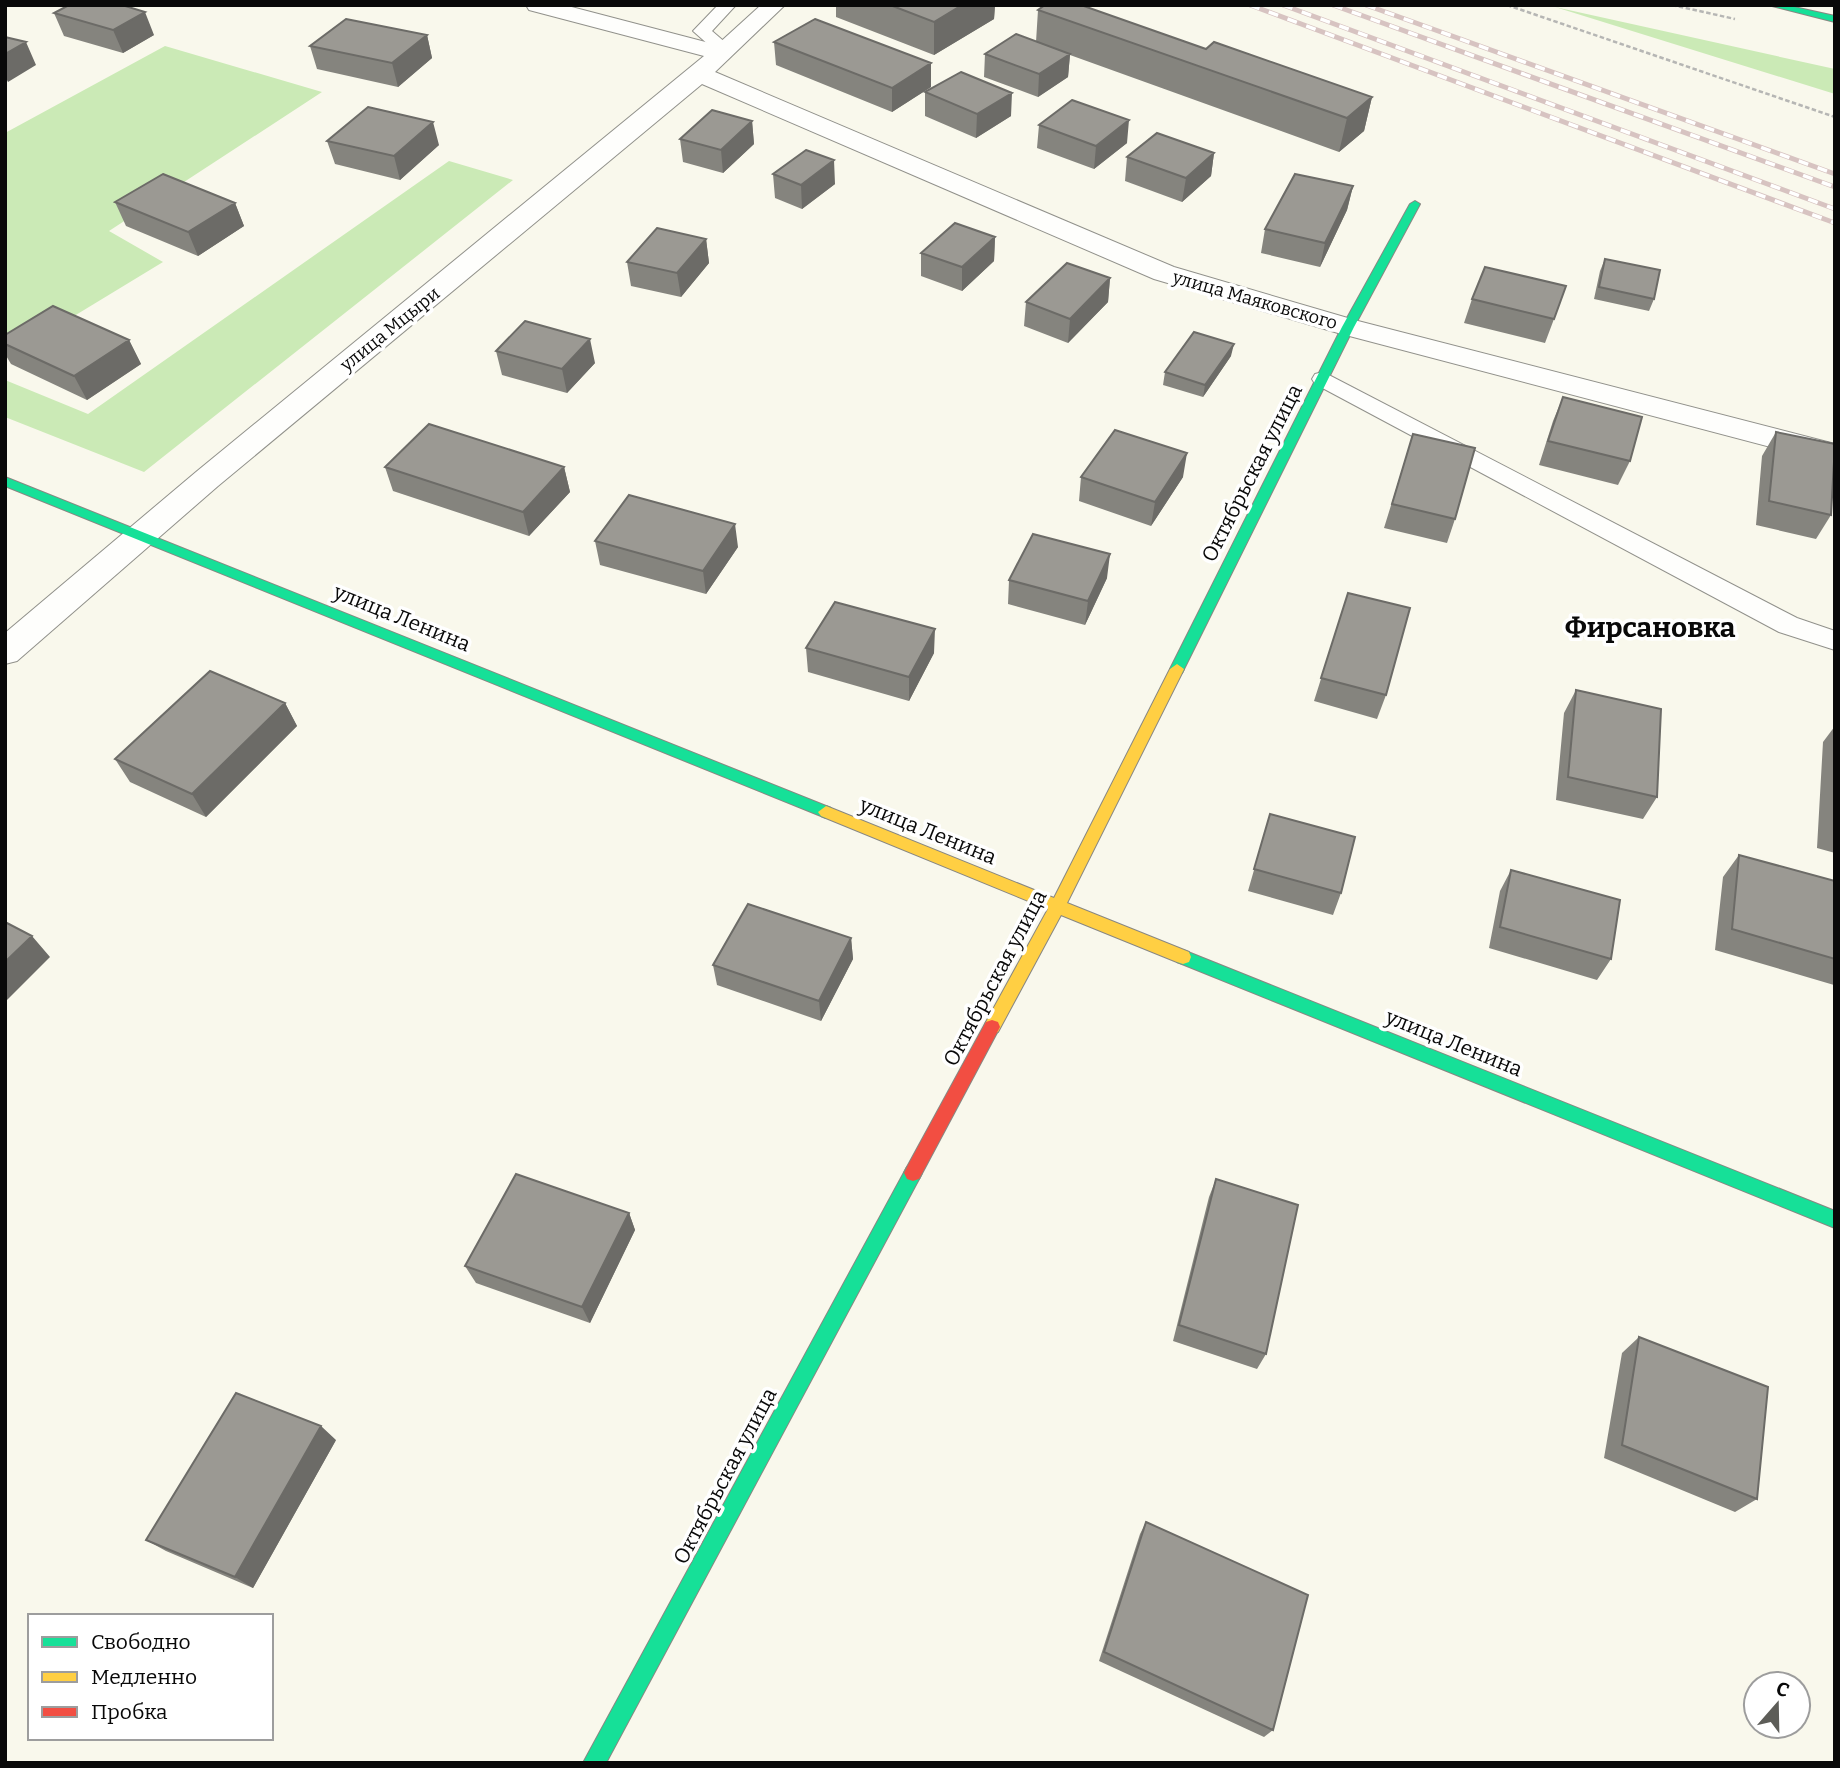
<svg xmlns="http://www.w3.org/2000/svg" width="1840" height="1768" viewBox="0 0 1840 1768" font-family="Bitter,serif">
<rect width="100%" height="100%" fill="#f9f8ec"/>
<!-- forest -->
<path fill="#cbeab6" d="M1555,7L1835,69V94Z
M165,46L322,92L109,231L163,262L5,358V133Z
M449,161L513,180L144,472L5,417V380L88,414Z"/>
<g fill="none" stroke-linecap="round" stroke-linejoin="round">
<!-- lane casing -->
<g stroke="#91918b" stroke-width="2">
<path id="lane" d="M718,5H736L712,31L734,50L725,55L719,54L693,31Z
M1323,372L1797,618L1835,631V650L1779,632L1315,384L1312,379L1315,374Z"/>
</g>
<!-- street casing -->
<g stroke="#91918b" stroke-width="2">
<path id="street" d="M526,5H564L717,45L761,5H785L715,72L1174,267L1358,321L1835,444V464L1338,333L1154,279L702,84L218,486L17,661L5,664V633L196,472L704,56L529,10Z"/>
</g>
<!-- fast casing -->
<g stroke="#888782" stroke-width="2">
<path id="fast" d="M1768,5H1785L1835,16V22Z
M1415,201L1420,204L1354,327L1184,669L1182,673H1172L1170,669L1342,327L1410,204Z
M5,477L831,808L834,812L826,818L821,816L5,486Z
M1183,950L1835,1211V1228L1177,962L1175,957L1177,952Z
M913,1165L919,1167L922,1173L919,1179L606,1763H583L907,1167Z"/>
</g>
<!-- slow casing -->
<g stroke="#888782" stroke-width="2">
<path id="slow" d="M1177,664L1184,669L1067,903L1189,952L1191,957L1189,962L1183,964L1177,962L1061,915L998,1032L992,1034L986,1032L984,1027L986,1022L1048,909L821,816L818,812L826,806L831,808L1054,898L1170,669Z"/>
</g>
<!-- jam casing -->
<g stroke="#888782" stroke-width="2">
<path id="jam" d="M992,1020L998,1022L1000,1027L919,1179L913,1181L907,1179L904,1173L907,1167L986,1022Z"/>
</g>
<!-- path -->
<path stroke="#b6b6b4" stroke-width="2.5" stroke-dasharray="4.5 2.5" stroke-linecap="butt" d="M1507,5L1835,117
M1672,5L1735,19"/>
<!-- lane -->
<use href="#lane" fill="#fefefc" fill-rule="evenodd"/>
<!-- street -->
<use href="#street" fill="#fefefc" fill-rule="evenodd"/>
<!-- fast -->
<use href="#fast" fill="#16e098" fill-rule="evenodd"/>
<!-- slow -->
<use href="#slow" fill="#ffcf43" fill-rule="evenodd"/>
<!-- jam -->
<use href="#jam" fill="#f24e42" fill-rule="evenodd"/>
<!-- rail casing -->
<g stroke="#d7c3c1" stroke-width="5">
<path id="rail" d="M1250,5L1835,223
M1283,5L1835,209
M1333,5L1835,187
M1366,5L1835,174"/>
</g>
<!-- rail -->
<use href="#rail" stroke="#fff" stroke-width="3.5" stroke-dasharray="10" stroke-linecap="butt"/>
</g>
<!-- wall -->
<path fill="#85847e" d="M836,5H995L994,19L934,55L836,17Z
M1038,10L1206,49L1372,97L1364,131L1339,152L1070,55L1068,77L1038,97L984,77L985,54L1036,42Z
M54,13L154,35L123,53L64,36Z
M427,35L432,58L398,87L317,69L310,46Z
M774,42L931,87L892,112L776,65Z
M925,92L1011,116L976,138L925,116Z
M752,121L754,144L723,173L683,162L680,139Z
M1039,125L1127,143L1094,169L1037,148Z
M327,141L439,145L400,180L335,164Z
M1214,153L1211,176L1182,202L1125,181L1127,157Z
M773,174L835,184L802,209L775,198Z
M1353,186L1347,210L1320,267L1261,253L1265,229Z
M115,202L235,203L244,226L198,256L126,226Z
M995,237L994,261L962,291L921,276V253Z
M706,239L709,263L681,297L631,286L627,262Z
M1605,259L1654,299L1649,311L1594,299L1600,271Z
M1110,278L1108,302L1068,343L1024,326L1026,302Z
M1472,299L1554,319L1545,343L1464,323Z
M5,335L129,340L141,364L87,400L11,364L5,354Z
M496,351L595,363L567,393L502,375Z
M1231,356L1203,397L1163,385L1165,372Z
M1563,397L1630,461L1618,485L1539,465L1553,421Z
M1776,432L1831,515L1816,539L1756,525L1762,456Z
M1413,434L1455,519L1447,543L1384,528Z
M385,467H564L570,492L529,536L393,491Z
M1081,477H1183L1151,526L1079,501Z
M595,541L738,547L706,594L600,565Z
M1107,578L1085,625L1008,604L1009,580Z
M1348,593L1386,695L1377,719L1314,701Z
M806,648L934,653L909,701L808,672Z
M1576,690L1657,797L1643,819L1556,800L1564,713Z
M285,703L297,726L206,817L130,782L115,759Z
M1835,726V853L1817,848L1823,742Z
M1270,814L1341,893L1333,915L1248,891Z
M1739,855L1835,881L1834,985L1715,950L1723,877Z
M1511,870L1611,959L1597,980L1489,948L1500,891Z
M851,938L853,959L821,1021L717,985L713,965Z
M1216,1179L1266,1354L1257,1369L1173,1341L1209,1197Z
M629,1213L635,1230L590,1323L476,1283L465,1266Z
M1639,1337L1757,1499L1735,1512L1604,1458L1622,1353Z
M336,1440L253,1588L166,1551L146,1540Z
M1146,1522L1273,1730L1264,1737L1099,1661L1140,1534Z"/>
<!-- shaded-wall -->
<path fill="#6c6b67" d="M962,5H995L994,19L934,55V22Z
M145,12L154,35L123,53L113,30Z
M427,35L432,58L398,87L392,63Z
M26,42L36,65L8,82L5,76V54Z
M1070,54L1068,77L1038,97L1039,74Z
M931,63V87L892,112V88Z
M1012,93L1011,116L976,138L977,114Z
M1372,97L1364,131L1339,152L1347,118Z
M1129,120L1127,143L1094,169L1096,146Z
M752,121L754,144L723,173L721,150Z
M433,122L439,145L400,180L394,156Z
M1214,153L1211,176L1182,202L1186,178Z
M834,160L835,184L802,209L801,185Z
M1353,186L1347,210L1320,267L1325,243Z
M235,203L244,226L198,256L188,232Z
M995,237L994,261L962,291V267Z
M706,239L709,263L681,297L677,273Z
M1110,278L1108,302L1068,343L1070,319Z
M590,339L595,363L567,393L562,369Z
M129,340L141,364L87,400L74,376Z
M1234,344L1231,356L1203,397L1205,385Z
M1187,453L1183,477L1151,526L1155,502Z
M564,467L570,492L529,536L523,512Z
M735,524L738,547L706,594L703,571Z
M1110,554L1107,578L1085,625L1088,601Z
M935,629L934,653L909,701V677Z
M285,703L297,726L206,817L192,794Z
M32,936L50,957L5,1002V962Z
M851,938L853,959L821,1021L819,1001Z
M629,1213L635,1230L590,1323L582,1307Z
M321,1426L336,1440L253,1588L235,1577Z"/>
<!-- building -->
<path fill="#9b9993" stroke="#6c6b67" stroke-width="2" d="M69,5H122L145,12L113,30L54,13Z
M890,5H962L934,22Z
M1045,5H1081L1206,49L1214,42L1372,97L1347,118L1038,10Z
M346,19L427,35L392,63L310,46Z
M815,19L931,63L892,88L774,42Z
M1016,34L1070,54L1039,74L985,54Z
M5,37L26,42L5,54Z
M961,72L1012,93L977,114L925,92Z
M1072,100L1129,120L1096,146L1039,125Z
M368,107L433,122L394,156L327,141Z
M712,110L752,121L721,150L680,139Z
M1157,133L1214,153L1186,178L1127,157Z
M806,150L834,160L801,185L773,174Z
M163,174L235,203L188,232L115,202Z
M1295,174L1353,186L1325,243L1265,229Z
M955,223L995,237L962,267L921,253Z
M657,228L706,239L677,273L627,262Z
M1605,259L1660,270L1654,299L1599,287Z
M1067,263L1110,278L1070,319L1026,302Z
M1485,267L1566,286L1554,319L1472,299Z
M53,306L129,340L74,376L5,344V335Z
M525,321L590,339L562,369L496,351Z
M1194,332L1234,344L1205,385L1165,372Z
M1563,397L1642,417L1630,461L1548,441Z
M429,424L564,467L523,512L385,467Z
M1115,430L1187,453L1155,502L1081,477Z
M1776,432L1835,444L1831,515L1769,501Z
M1413,434L1475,448L1455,519L1392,504Z
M629,495L735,524L703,571L595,541Z
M1033,534L1110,554L1088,601L1009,580Z
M1348,593L1410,608L1386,695L1321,678Z
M835,602L935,629L909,677L806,648Z
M210,671L285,703L192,794L115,759Z
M1576,690L1661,709L1657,797L1568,777Z
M1270,814L1355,837L1341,893L1254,869Z
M1739,855L1835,881V959L1732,929Z
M1511,870L1620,900L1611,959L1500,927Z
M748,904L851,938L819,1001L713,965Z
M5,922L32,936L5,962Z
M516,1174L629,1213L582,1307L465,1266Z
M1216,1179L1298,1205L1266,1354L1179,1325Z
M1639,1337L1768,1387L1757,1499L1622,1445Z
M236,1393L321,1426L235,1577L146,1540Z
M1146,1522L1308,1595L1273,1730L1104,1652Z"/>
<g text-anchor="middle" stroke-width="7" stroke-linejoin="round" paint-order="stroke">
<!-- far-street labels -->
<g font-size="18" fill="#090909" stroke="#fff">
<text transform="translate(1255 300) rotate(16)" y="6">улица Маяковского</text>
<text transform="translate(390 329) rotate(-39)" y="6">улица Мцыри</text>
</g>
<!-- street labels -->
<g font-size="21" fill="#090909" stroke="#fff">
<text transform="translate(1252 473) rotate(-63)" y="7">Октябрьская улица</text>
<text transform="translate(402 618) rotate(22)" y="7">улица Ленина</text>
<text transform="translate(928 831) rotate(22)" y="7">улица Ленина</text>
<text transform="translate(995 978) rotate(-62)" y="7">Октябрьская улица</text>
<text transform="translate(1454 1043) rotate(22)" y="7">улица Ленина</text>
<text transform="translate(725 1476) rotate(-62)" y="7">Октябрьская улица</text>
</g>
<!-- district labels -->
<g font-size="28" font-weight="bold" fill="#090909" stroke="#fff">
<text x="1650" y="637">Фирсановка</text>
</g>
</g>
<!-- border -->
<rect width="1840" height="1768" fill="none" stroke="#090909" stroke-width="14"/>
<!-- legend -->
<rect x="28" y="1614" width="245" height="126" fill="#ffffff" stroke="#9d9d9d" stroke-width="2"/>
<rect x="42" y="1637" width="35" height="10" fill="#16e098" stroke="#9d9d9d" stroke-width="2"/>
<text x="91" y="1649" font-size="21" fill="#090909">Свободно</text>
<rect x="42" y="1672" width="35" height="10" fill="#ffcf43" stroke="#9d9d9d" stroke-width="2"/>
<text x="91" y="1684" font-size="21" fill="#090909">Медленно</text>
<rect x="42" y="1707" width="35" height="10" fill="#f24e42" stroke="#9d9d9d" stroke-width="2"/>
<text x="91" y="1719" font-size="21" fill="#090909">Пробка</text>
<!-- north arrow -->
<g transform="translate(1777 1705) rotate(20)"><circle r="33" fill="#ffffff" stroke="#9d9d9d" stroke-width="2"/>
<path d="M0-5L12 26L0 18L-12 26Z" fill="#5d5d58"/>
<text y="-10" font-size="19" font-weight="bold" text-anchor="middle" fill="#090909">С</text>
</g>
</svg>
